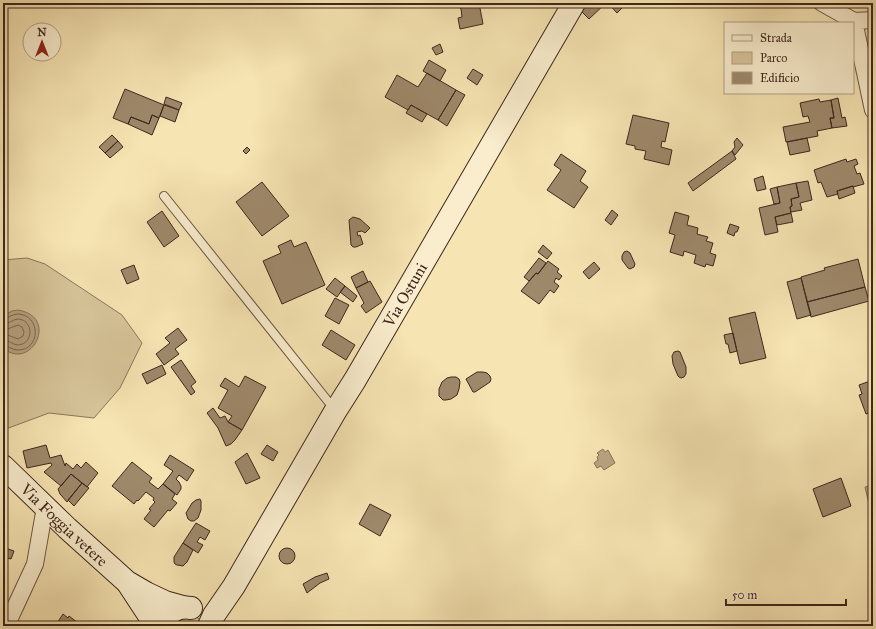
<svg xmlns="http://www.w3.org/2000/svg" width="876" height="629" viewBox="0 0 876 629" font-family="'IM FELL Great Primer',serif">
<rect width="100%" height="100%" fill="#f6e4b2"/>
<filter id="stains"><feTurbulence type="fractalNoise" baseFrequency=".005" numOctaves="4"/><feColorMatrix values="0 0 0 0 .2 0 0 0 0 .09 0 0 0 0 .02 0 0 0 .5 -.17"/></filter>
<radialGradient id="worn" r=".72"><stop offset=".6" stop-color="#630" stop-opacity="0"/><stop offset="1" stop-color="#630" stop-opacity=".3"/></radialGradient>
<!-- green -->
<path fill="#d7c499" stroke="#8b765c" d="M27,258L45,264L122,315L142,343L120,388L94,418L49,413L3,430V260Z
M195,615L199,619L202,626H168L174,616Z"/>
<!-- water -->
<path fill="#b8a480" stroke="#887259" d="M18,310C60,317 31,372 3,348V316L12,311Z
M603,449L605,452L608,450L615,463L604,470L601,466L597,468L594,463L598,460L597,457L599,455L597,453Z
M873,485V513H871L865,487Z"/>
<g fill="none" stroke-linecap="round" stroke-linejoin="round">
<!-- shore -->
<path stroke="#7c664f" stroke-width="1" d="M3,319C8,318 12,314 18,314C41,315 41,350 18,350C12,350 8,346 3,345
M3,324C9,324 13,319 18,319C34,320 34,344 18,345C13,345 9,340 3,340
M3,330L4,332L5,330L18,325L22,327L24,332L23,336L18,339L5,334L4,332L3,334"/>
</g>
<!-- building -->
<path fill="#9e896b" stroke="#3f271e" d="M455,3H479L483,24L460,29L458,18L462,17L461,9L458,5Z
M586,3H606L589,19L579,9Z
M608,3H624L625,5L617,13Z
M440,44L443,52L436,55L432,48Z
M429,60L446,70L440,81L423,71Z
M473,69L483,75L477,85L467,78Z
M427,73L456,90L438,120L411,105L408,110L385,97L397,75L418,87Z
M125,89L164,105L159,118L152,115L149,124L131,117L128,124L113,118Z
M456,90L465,95L447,126L438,120Z
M166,97L182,103L179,110L164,104Z
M838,98L842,118L845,117L847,126L832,128L830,118H834L831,100Z
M819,99L820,102L831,100L834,118H830L832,128L817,131L818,136L786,142L783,127L810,122L808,116L803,117L800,103Z
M164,105L179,110L175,122L160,116Z
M411,105L427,114L422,122L406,113Z
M152,115L159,118L152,135L128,124L131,117L149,124Z
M633,115L669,123L665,142L662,141L661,147L672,150L669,165L644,159L646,151L635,149V146L626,144Z
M112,135L118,141L105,153L99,147Z
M737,138L743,145L735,155L732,151L735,147L734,142Z
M807,138L810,151L790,155L787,142Z
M118,141L123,147L110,158L105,153Z
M247,147L250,150L246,154L243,151Z
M732,151L736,159L693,191L688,183Z
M561,154L586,171L580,181L588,187L574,208L547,190L561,170L554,165Z
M846,159L847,162L856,159L858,164L854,166L857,174L860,173L864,184L853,187V186L837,191L838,194L827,197L821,182L818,183L814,170Z
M763,176L766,189L757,191L754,179Z
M808,181L812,200L800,203L802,210L791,212L790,207L792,206L791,199L799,197L796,183Z
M262,182L289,216L262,236L236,202Z
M796,183L799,197L791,199L792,206L790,207L791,213L775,217L778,232L765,235L759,208L780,203L777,187Z
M853,186L855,193L839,199L837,191Z
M777,187L780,203L774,204L770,189Z
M612,210L618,215L611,225L605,220Z
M162,211L179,236L164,247L147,222Z
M675,212L689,216L687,225L698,228L697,234L708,237L706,241L713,243L710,253L716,255L713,266L706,264L705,267L694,263L696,255L684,251L683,256L670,252L675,235L669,233Z
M791,213L793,222L777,225L775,217Z
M353,217L360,219L370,228L365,233L362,231L357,232L358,236L360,235L363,244L356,247H353L351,245L349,220Z
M730,224L739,227L737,232H735L734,236L727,233Z
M291,240L294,247L306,242L325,285L282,304L263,261L281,253L278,246Z
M543,245L552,253L547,259L538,252Z
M627,251L630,253L635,264L634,267L630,269L628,268L622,260V256L624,252Z
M539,258L546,263L538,274L536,273L529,281L524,277Z
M858,259L865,287L807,302L801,277L825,270L824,268Z
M548,261L559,269L557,272L562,276L559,280L556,278L554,282L559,286L554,293L550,290L539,304L521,291L536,273L538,274Z
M594,262L600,269L589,279L583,272Z
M134,265L139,279L127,284L121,270Z
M363,271L368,282L356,288L351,277Z
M335,278L345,286L337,297L326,289Z
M801,278L811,315L797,319L787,282Z
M370,281L382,302L366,313L361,306L364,303L356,288Z
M345,286L357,296L353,302L340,292Z
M865,287L869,301L811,317L807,302Z
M335,298L349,305L339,324L325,316Z
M755,312L766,358L740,364L729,318Z
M178,328L187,340L175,349L179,354L164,365L156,354L170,343L165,338Z
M331,330L355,345L346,360L322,345Z
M733,333L737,351L730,353L728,344H726L724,335Z
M678,351L680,352L686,367V374L684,377L681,378L679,377L678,376L673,364L672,356L674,352Z
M181,360L196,382L191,386L195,392L191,395L171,367Z
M162,365L166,374L147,384L142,374Z
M477,372H483L487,373L490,376L491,379L490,382L475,392H473L466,379Z
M245,376L266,387L242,430L228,422L232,416L218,408L228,390L220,386L225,378L239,387Z
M451,377H456L459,379L460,382L459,389L457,395L451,399L446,400H443L439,396V389L442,382L447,378Z
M873,380V412L866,414L859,395L862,394L859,385Z
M213,408L220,418L225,416L228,422L242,430L235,440L231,444L226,446L218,428L207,413Z
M46,445L50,458L61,455L65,466L66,463L73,469L77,464L81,468L86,462L98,473L87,487L71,474L61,486L44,472L52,465L51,463L27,468L23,451Z
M267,445L278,452L273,461L261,454Z
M247,453L260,478L246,484L235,462Z
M170,455L194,470L187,481L179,475L176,479L179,482L181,486V489L177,495L163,484L173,471L164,465Z
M132,462L152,478L149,482L158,489L163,484L175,494L172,499L177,503L170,511L168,510L154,527L144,519L151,510L149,509L155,502L153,500L154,498L146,492L138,501L137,500L134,504L112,486Z
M71,474L82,483L67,502L60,494L58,489Z
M841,478L851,506L823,517L813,489Z
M82,483L89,488L74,506L68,500Z
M200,499L201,501V510L198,518L194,521H191L188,519L186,513L192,503L196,500Z
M370,504L391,515L380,536L359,524Z
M196,523L210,531L205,540L200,537L197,542L203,545L198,553L183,543Z
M183,543L193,550L187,562L183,566L177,565L175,564L174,562V557Z
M5,548L14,551L11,559L3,557Z
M279 556a8 8 0 1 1 16 0a8 8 0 1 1-16 0Z
M327,573L329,579L320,583L307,593L303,584L315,577Z
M63,614L68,618L69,616L82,626H55Z"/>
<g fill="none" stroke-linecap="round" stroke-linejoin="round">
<!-- lane casing -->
<g stroke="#6d5643" stroke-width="10">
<path id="lane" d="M164,196L335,410"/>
</g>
<!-- street casing -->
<g stroke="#6d5643" stroke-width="18">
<path id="street" d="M822,3L854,21L873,20
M854,21L873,110
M7,626L10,618L35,564L45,507"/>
</g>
<!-- secondary casing -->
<g stroke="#3f271e" stroke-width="24">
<g id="secondary">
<path id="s1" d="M3,466L67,528L127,582L146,593L165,602L183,607"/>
<path d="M129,585L156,626"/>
<path d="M163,626C166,612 177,606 191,608"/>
<path id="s2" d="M209,626L214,615L234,586L336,410L355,380L574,3"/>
</g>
</g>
<!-- lane -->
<use href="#lane" stroke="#f9edcd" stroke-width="8"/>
<!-- street -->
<use href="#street" stroke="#f9edcd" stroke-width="16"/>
<!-- secondary -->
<use href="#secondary" stroke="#f9edcd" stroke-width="22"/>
</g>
<g text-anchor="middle" stroke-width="3" stroke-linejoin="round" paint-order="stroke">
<!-- street labels -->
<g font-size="16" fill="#3f271e" stroke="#f9edcd">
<text dy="6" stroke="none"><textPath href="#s2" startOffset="385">Via Ostuni</textPath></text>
<text dy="6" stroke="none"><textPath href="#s1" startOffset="85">Via Foggia vetere</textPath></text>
</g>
</g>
<!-- margin -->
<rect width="876" height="629" fill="none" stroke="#f6e4b2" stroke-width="16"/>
<rect x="4" y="4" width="868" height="621" fill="none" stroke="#3f271e" stroke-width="2"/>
<rect x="8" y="8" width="860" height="613" fill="none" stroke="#3f271e"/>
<!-- legend -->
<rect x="724" y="22" width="130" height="72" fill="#f9edcd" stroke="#af9e87"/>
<rect x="732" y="35" width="20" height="6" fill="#f9edcd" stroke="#af9e87"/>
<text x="760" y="42" font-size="12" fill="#3f271e">Strada</text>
<rect x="732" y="52" width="20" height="12" fill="#d7c499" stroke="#af9e87"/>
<text x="760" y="62" font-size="12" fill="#3f271e">Parco</text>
<rect x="732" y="72" width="20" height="12" fill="#9e896b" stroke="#af9e87"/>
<text x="760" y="82" font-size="12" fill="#3f271e">Edificio</text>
<!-- north arrow -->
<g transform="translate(42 42)"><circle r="19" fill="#f9edcd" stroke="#af9e87"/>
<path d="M0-3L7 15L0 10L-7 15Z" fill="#8f2418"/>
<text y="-6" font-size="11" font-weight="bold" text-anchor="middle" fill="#3f271e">N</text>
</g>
<!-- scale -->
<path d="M726 599v6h120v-6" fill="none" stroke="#3f271e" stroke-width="2"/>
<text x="732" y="599" font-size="12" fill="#3f271e" stroke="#f9edcd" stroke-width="3" paint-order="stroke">50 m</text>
<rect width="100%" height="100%" filter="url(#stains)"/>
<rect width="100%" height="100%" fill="url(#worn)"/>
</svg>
